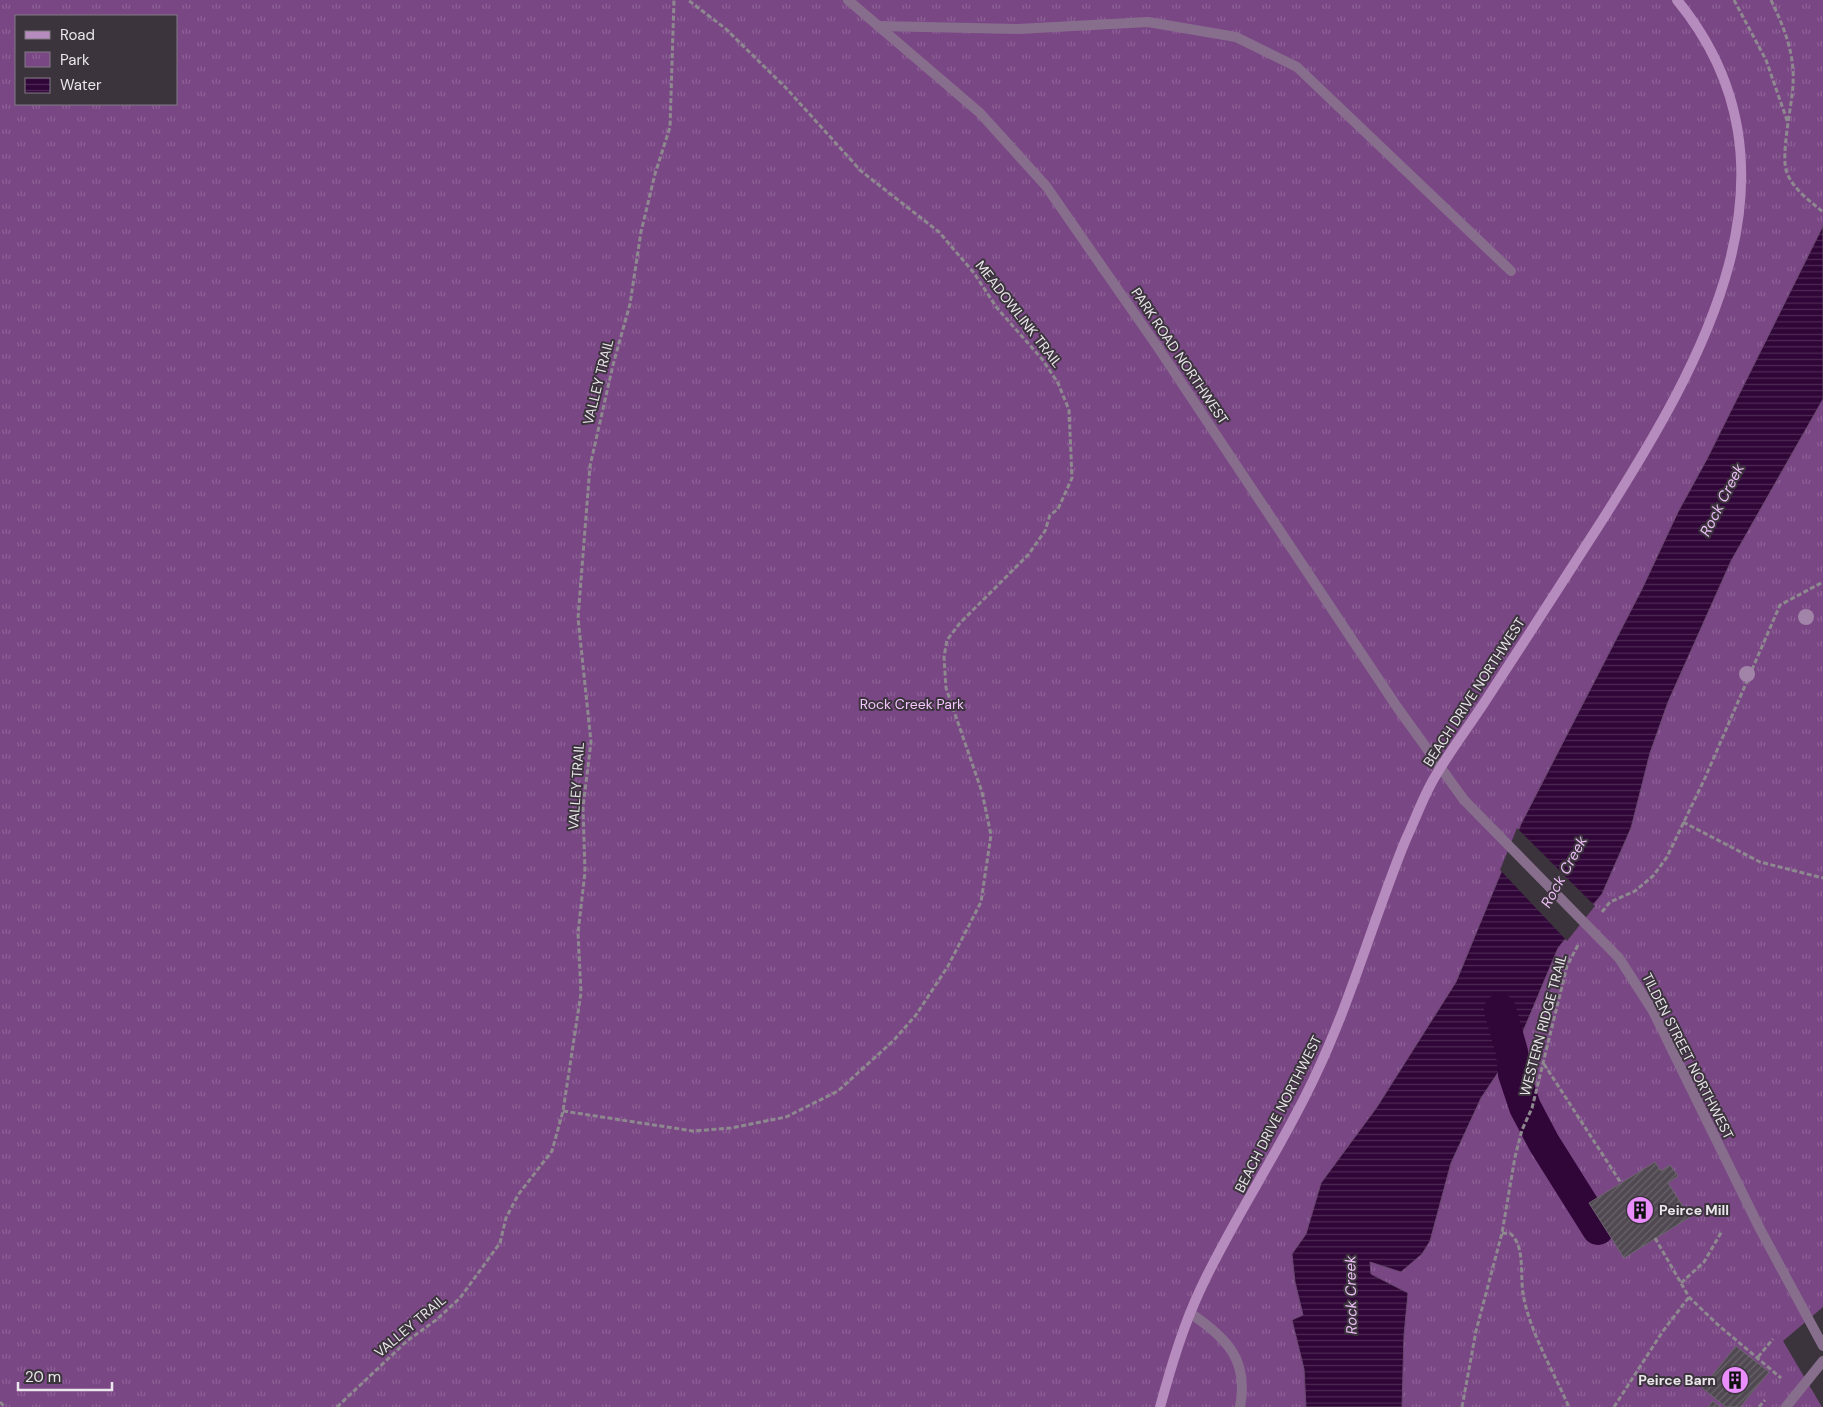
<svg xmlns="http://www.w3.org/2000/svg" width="1823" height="1407" viewBox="0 0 1823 1407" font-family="'DM Sans',sans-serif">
<defs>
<pattern id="park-tufts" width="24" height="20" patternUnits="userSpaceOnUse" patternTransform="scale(1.25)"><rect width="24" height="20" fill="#7a4785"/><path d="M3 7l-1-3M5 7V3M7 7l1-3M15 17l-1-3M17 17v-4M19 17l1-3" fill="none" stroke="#8d6296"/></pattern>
<pattern id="water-rules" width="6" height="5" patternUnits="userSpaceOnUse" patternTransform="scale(1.25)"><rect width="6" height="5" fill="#300538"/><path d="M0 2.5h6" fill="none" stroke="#4e2955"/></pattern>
<pattern id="building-hatch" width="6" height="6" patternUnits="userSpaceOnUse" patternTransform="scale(1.25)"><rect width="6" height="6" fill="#504952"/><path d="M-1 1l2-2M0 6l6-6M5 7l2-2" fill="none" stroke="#69636b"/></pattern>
</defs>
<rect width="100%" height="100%" fill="#3b343c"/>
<!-- park -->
<path fill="url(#park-tufts)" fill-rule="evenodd" d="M0,0H1823V1307L1783,1341L1822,1407H0ZM16,16H176V104H16Z"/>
<!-- water -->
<path fill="url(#water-rules)" stroke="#68486e" d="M1823,226V399L1731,561L1668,702L1650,753L1631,828L1602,894L1558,948L1519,1041L1481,1098L1451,1163L1430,1241L1422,1254L1401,1272L1370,1262L1371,1274L1408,1293L1404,1335L1402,1407H1306L1304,1369L1292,1320L1303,1315L1295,1282L1292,1254L1306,1234L1321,1183L1377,1107L1456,982L1521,824L1642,589L1678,512L1707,459Z
M1549,1139L1604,1226L1594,1231L1540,1145Z"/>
<!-- pier -->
<path fill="#3b343c" d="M1517,828L1595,906L1567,941L1500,870Z"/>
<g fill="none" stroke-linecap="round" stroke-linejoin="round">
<!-- canal -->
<path stroke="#300538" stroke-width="32" d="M1500,1010L1512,1052L1514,1074L1525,1107L1544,1143L1598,1229"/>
</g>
<!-- building -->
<path fill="url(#building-hatch)" stroke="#6d656e" d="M1655,1162L1661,1171L1670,1165L1678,1176L1668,1183L1690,1217L1624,1258L1589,1203Z
M1736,1346L1769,1372L1740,1407H1726L1702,1388Z
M1713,1401L1720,1407H1708Z"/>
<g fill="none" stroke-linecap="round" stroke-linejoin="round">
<!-- path -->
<path stroke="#8e898f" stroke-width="3" stroke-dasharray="5 2.5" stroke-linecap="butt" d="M1734,0L1766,60L1788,123
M1771,0C1784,27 1795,54 1793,85C1792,106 1780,156 1787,173C1794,190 1810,201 1823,212
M1683,822L1760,862L1823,878
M1602,912L1610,902L1635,891L1653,876L1667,857L1705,778L1780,605L1823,582
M1544,1064L1621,1183
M563,1111L693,1131L731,1128L786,1117L838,1091L893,1041L916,1015L948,966L981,902L991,835L982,792L946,688L944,657L947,640L960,623L1028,555L1045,531L1050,515L1058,509L1072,478L1069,410L1058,383L1042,359L997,308L974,273L939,232L861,171L786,88L726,29L688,0
M1502,1233L1511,1234C1525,1247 1520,1274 1523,1293C1528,1328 1554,1373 1569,1407
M1655,1238L1689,1297L1717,1324L1781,1378
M1681,1283L1704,1262L1722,1231
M1758,1357L1773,1339
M0,1402L5,1407
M337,1407L407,1341L436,1320L460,1298L500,1243L506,1218L518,1195L552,1151L563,1111L581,993L578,933L585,872L583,807L591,742L578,618L590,466L613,365L630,304L641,232L655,174L670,127L674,0
M1462,1407L1476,1331L1502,1233L1515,1157L1522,1130L1532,1108L1567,966L1578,945
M1614,1407L1663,1331L1689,1297
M1759,1407L1765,1400"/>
<!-- service -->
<path stroke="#886e8d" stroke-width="10" d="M878,26L1018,29L1148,22L1236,37L1297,67L1511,271
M1190,1313C1227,1338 1249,1360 1240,1407
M1786,1407L1823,1361"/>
<!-- tertiary -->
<path stroke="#886e8d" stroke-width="10" d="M848,0L980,113L1046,186L1157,346L1397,707L1464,800
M1619,958L1653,1011L1760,1229L1823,1346"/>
<!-- secondary -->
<path stroke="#b58cbd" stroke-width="10" d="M1160,1407C1171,1367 1183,1326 1201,1288C1235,1215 1282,1148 1316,1074C1352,998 1374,917 1406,839C1415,820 1422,800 1432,782C1447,755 1467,729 1484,703C1524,642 1564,580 1603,519C1701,364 1816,169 1677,0"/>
<!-- tertiary-bridge -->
<path stroke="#886e8d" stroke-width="10" d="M1464,800L1619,958"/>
</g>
<!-- trees -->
<g fill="#a184a7">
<circle cx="1806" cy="617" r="8"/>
<circle cx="1747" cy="674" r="8"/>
</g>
<!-- icons -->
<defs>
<g id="building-disc" transform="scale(1.4375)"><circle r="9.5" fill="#ea8dfd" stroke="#3b343c"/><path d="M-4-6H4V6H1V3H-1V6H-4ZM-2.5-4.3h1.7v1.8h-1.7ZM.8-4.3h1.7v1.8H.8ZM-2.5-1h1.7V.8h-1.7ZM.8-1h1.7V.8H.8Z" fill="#111"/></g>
</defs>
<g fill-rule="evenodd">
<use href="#building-disc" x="1640" y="1210"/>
<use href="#building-disc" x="1735" y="1380"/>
</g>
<g text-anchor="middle" stroke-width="4" stroke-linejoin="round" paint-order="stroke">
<!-- street labels -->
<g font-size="14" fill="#eae6eb" stroke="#3b343c">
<text transform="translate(1019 314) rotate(52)" y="5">MEADOWLINK TRAIL</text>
<text transform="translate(1180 356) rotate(56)" y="5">PARK ROAD NORTHWEST</text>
<text transform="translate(598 382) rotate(-76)" y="5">VALLEY TRAIL</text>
<text transform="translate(1474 692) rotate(-57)" y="5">BEACH DRIVE NORTHWEST</text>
<text transform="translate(576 786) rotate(-86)" y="5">VALLEY TRAIL</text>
<text transform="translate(1543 1025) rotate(-75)" y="5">WESTERN RIDGE TRAIL</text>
<text transform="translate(1688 1056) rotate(63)" y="5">TILDEN STREET NORTHWEST</text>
<text transform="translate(1278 1114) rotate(-63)" y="5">BEACH DRIVE NORTHWEST</text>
<text transform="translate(410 1326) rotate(-40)" y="5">VALLEY TRAIL</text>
</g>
<!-- park labels -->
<g font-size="14" fill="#f5c6ff" stroke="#3b343c">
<text x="912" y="709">Rock Creek Park</text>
</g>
<!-- poi labels -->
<g font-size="14" font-weight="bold" fill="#eae6eb" stroke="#3b343c" text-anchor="start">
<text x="1659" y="1215">Peirce Mill</text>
<text x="1716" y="1385" text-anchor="end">Peirce Barn</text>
</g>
<!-- water labels -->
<g font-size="15" font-style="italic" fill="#ecbdf6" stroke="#3b343c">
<text transform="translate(1722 500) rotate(-63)" y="5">Rock Creek</text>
<text transform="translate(1564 872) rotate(-61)" y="5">Rock Creek</text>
<text transform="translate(1351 1295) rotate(-91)" y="5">Rock Creek</text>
</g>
</g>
<!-- legend -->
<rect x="15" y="15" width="162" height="90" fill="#3b343c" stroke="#817b82"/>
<rect x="25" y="31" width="25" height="8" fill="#b58cbd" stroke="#817b82"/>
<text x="60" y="40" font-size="15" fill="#eae6eb">Road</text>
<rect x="25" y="52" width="25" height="15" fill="url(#park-tufts)" stroke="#817b82"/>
<text x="60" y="65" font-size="15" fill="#eae6eb">Park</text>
<rect x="25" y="78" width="25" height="15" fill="url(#water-rules)" stroke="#817b82"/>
<text x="60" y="90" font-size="15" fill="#eae6eb">Water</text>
<!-- scale -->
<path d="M18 1382v8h94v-8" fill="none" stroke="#eae6eb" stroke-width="2.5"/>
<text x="25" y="1382" font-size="15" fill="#eae6eb" stroke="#3b343c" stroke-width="4" paint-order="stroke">20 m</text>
</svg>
